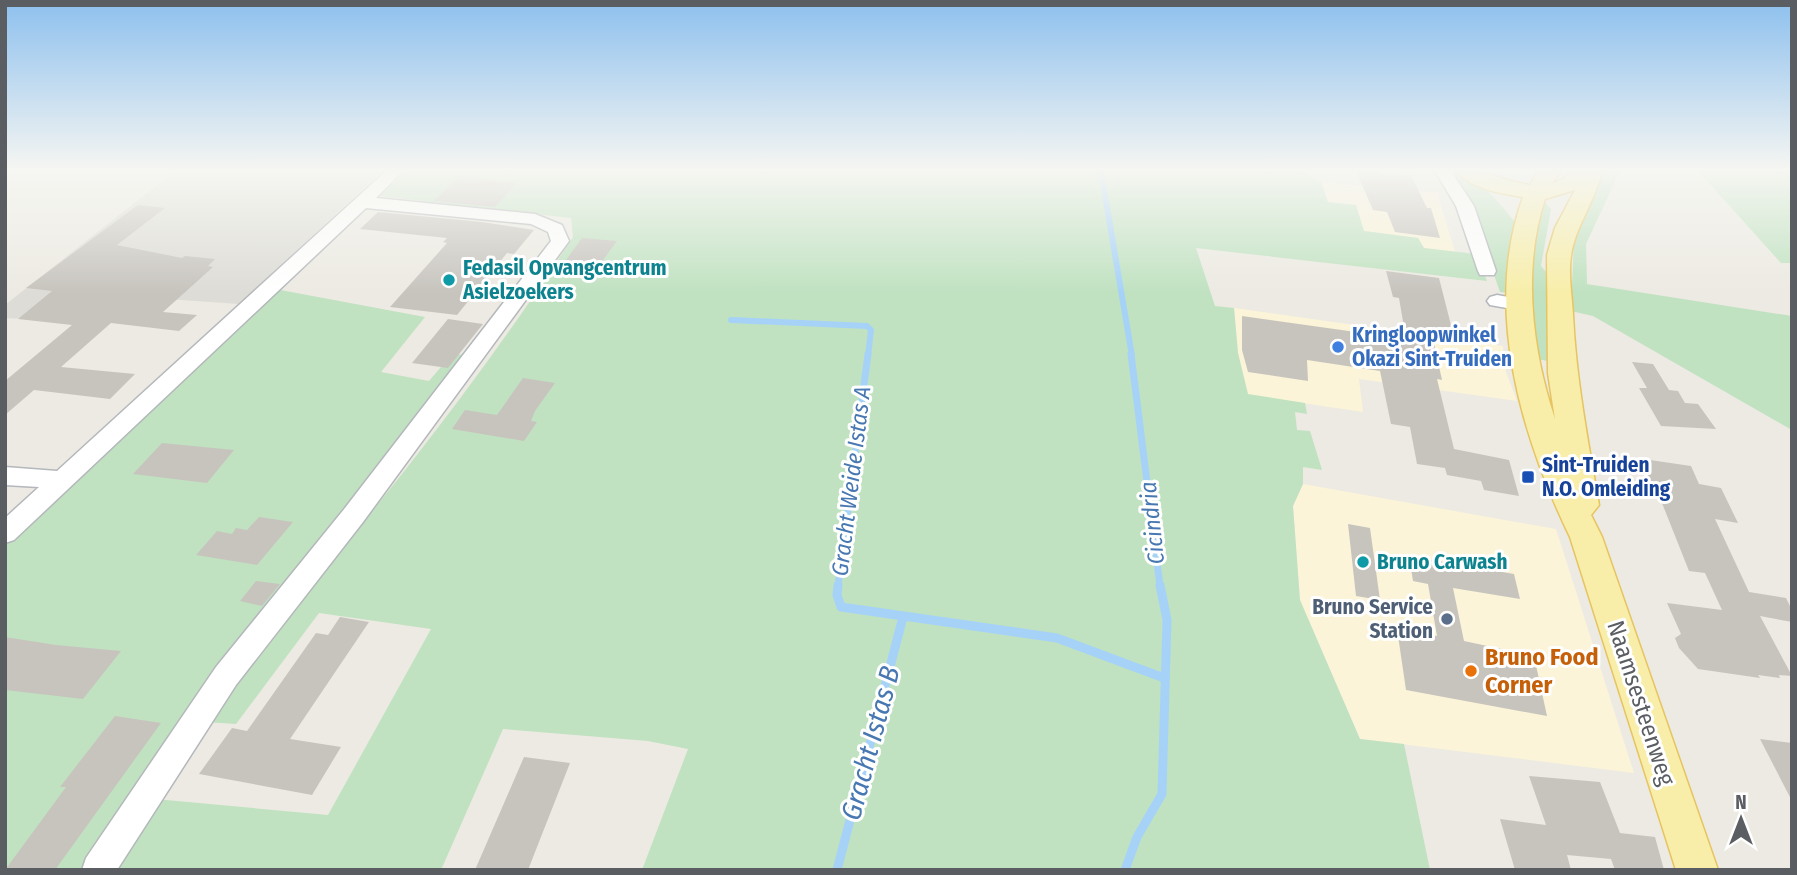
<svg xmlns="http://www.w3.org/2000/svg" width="1797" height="875" viewBox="0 0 1797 875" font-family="'Fira Sans Condensed',sans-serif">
<rect width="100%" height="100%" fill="#eceae2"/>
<!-- commercial -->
<path fill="#fbf4d8" d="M1321,182L1437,193L1455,252L1424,248L1418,238L1364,231L1356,205L1328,202Z
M1234,308L1503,346L1506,372L1517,401L1359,379L1363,412L1248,395L1238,353Z
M1303,484L1556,529L1634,773L1360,739L1300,600L1293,506Z"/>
<!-- industrial -->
<path fill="#dddcd6" d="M175,171H382L239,304L122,296L88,322L5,318V305Z"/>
<!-- green -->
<path fill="#c0e2c1" d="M407,171H1301L1321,182L1328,202L1356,205L1364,231L1418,238L1424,248L1476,254L1487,281L1196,248L1215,306L1234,308L1238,353L1248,394L1305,403L1307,414L1295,412L1297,430L1310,431L1322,470L1303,467V484L1293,506L1300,600L1360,739L1404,744L1430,870H642L688,749L648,741L503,729L441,870H109L155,799L328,815L431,629L319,613L236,724L205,722C268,635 339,553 406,469C465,394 521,317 573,237L571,218L380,196Z
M1448,171C1474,171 1499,202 1514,221L1510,293L1500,292L1469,204Z
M1599,171H1620L1586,244L1587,284L1792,316V430L1593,316L1571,311L1574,236Z
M1698,171H1792V263H1781Z
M1543,200L1551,209L1541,266L1552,279L1553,362L1532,358L1525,273Z
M275,289L425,317L381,372L429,381L452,354L467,355L83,870H5V546Z"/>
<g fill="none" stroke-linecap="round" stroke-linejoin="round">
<!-- stream-far2 -->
<path stroke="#a6d2f8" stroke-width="6" d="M1101,171L1132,356
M731,320L867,326L871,330L868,356"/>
<!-- stream-far1 -->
<path stroke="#a6d2f8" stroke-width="7" d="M1131,354L1160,586
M838,586L868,354"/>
<!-- stream -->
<path stroke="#a6d2f8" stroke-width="9" d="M838,585L837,595L841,607L1057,638L1164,678
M837,870L903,617
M1125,870L1137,837L1162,794L1167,620L1160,585"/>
</g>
<!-- building -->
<path fill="#c7c4be" d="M1356,171H1382L1383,174L1411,175L1427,208H1431L1440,238L1395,232L1387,212L1373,210Z
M458,177L517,183L495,207L434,201Z
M138,205L165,208L117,245L182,258L185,256L215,259L208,266L213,267L163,312L197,315L179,331L111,323L61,367L135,374L110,399L34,390L5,415V381L72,325L18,319L52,291L26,288Z
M378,212L482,222L534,230L514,254L507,253L457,315L390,307L447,243L443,242L447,238L360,229Z
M582,238L617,241L590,278L556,274Z
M1386,271L1439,278L1453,333L1431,330L1442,380L1437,379L1454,449L1509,460L1519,496L1484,490L1481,481L1447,475L1445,468L1417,464L1410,427L1391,424L1380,371L1307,360L1308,381L1248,372L1242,350V316L1406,339L1399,298L1393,297Z
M448,319L483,324L448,368L412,363Z
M1632,362L1653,364L1669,390L1678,391L1685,403L1698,404L1716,429L1661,426L1639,388H1647Z
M523,378L555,383L535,411L531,421L537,422L524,441L452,429L465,410L497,415Z
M162,443L234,450L207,483L133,474Z
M1643,459L1691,466L1699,484L1721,488L1738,523L1715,519L1749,592L1786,598L1792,610V622L1760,616L1792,676L1779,675L1780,678L1758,675L1760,678L1698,669L1679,648L1675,638L1681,634L1667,603L1722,610L1705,573L1689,571L1658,493H1653Z
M259,517L293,522L257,565L196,555L217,531L232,534L236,528L247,530Z
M1348,524L1370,528L1380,600L1356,596Z
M1409,556L1514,574L1520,599L1453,588L1464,641L1534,656L1547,716L1406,690L1397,629L1437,636L1428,584L1413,581Z
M256,581L280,584L262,606L240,601Z
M340,617L369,622L290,739L341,747L312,795L199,774L232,728L247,731L316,633L328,635Z
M5,637L56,645L121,651L83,699L5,690Z
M115,716L161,723L55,870H5L66,787H60Z
M1760,739L1792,743V801Z
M524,757L570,763L528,870H475Z
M1529,776L1600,782L1620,833L1655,837L1664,870H1615L1611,859L1567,855L1571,870H1515L1500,819L1546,825Z"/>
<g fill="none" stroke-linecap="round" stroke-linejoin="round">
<!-- minor casing -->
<g stroke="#b4b7bb" stroke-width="3">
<path id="minor" d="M386,171H403L376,198L535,214L562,225L569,241L363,522L236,685L117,870H82L86,858L216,667L345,508L551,241L548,232L531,224L366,208L14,540L5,543V518L39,487L5,485V467L57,471Z
M1435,171H1451L1474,206L1496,271L1494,275H1480L1478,271L1456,206Z
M1497,295L1525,300L1528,304L1525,308L1518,310L1490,305L1487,301L1490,297Z"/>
</g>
<!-- major casing -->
<g stroke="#e6c461" stroke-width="3">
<path id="major" d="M1457,171C1483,169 1504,181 1530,185L1538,171H1560L1552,184L1565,178L1570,171H1602C1595,202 1575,227 1571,256C1568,275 1572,295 1573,315C1576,379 1588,441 1599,505L1591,515L1602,537L1718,870H1676L1570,537C1521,436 1483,307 1523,197C1503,194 1470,189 1457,171ZM1575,190L1555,228L1547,255L1548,373L1555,419C1532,350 1522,269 1545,199Z"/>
</g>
<!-- minor -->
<use href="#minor" fill="#fff" fill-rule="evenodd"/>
<!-- major -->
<use href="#major" fill="#f8eeaa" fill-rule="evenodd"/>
</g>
<!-- sky -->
<linearGradient id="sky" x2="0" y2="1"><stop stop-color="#8dc0ee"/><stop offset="0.58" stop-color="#f6f6f2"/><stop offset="1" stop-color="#f6f6f2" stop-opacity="0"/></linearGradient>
<rect width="1797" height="293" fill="url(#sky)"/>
<!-- markers -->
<g fill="#0f9aa8" stroke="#fff" stroke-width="2.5">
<circle cx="449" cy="280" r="7"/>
<circle cx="1363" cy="562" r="7"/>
</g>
<circle fill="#3f7fe0" stroke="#fff" stroke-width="2.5" cx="1338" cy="347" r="7"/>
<rect fill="#1a4fb4" stroke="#fff" stroke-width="2.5" x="1521" y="470" width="14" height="14" rx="3.5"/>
<circle fill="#5c6f8a" stroke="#fff" stroke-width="2.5" cx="1447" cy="619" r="7"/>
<circle fill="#e8710a" stroke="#fff" stroke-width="2.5" cx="1471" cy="671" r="7"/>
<g text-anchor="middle" stroke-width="6" stroke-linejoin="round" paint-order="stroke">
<!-- culture labels -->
<g font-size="21" font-weight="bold" fill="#0d838f" stroke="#fff" text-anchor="start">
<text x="463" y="275">Fedasil Opvangcentrum<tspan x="463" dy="24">Asielzoekers</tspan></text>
<text x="1377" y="569">Bruno Carwash</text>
</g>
<!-- shop labels -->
<g font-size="21" font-weight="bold" fill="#366cbe" stroke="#fff" text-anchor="start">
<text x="1352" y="342">Kringloopwinkel<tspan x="1352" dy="24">Okazi Sint-Truiden</tspan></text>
</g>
<!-- transit labels -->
<g font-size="21" font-weight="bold" fill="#164399" stroke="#fff" text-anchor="start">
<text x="1542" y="472">Sint-Truiden<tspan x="1542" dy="24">N.O. Omleiding</tspan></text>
</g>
<!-- service labels -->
<g font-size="21" font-weight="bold" fill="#4e5e75" stroke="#fff" text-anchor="end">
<text x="1433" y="614">Bruno Service<tspan x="1433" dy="24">Station</tspan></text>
</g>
<!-- water labels -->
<g font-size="23" font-style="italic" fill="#4878b1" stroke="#fff">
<text transform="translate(851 481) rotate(-83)" y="8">Gracht Weide Istas A</text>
<text transform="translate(1152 523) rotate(-96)" y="8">Cicindria</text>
</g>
<!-- near-food labels -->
<g font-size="24" font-weight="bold" fill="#c56008" stroke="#fff" text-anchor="start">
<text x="1485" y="665">Bruno Food<tspan x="1485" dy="28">Corner</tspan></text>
</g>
<!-- near-street labels -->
<g font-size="24" fill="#5a5d61" stroke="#fff">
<text transform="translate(1641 703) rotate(72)" y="8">Naamsesteenweg</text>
</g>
<!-- near-water labels -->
<g font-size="28" font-style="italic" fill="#4878b1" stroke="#fff">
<text transform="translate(870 743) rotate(-75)" y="10">Gracht Istas B</text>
</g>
</g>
<!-- border -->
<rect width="1797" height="875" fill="none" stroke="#5a5d61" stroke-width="14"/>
<!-- north arrow -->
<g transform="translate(1741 819)" stroke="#ffffff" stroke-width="5" paint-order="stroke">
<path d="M0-5L12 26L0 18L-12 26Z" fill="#5a5d61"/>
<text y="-10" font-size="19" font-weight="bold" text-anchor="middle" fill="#5a5d61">N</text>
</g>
</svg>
